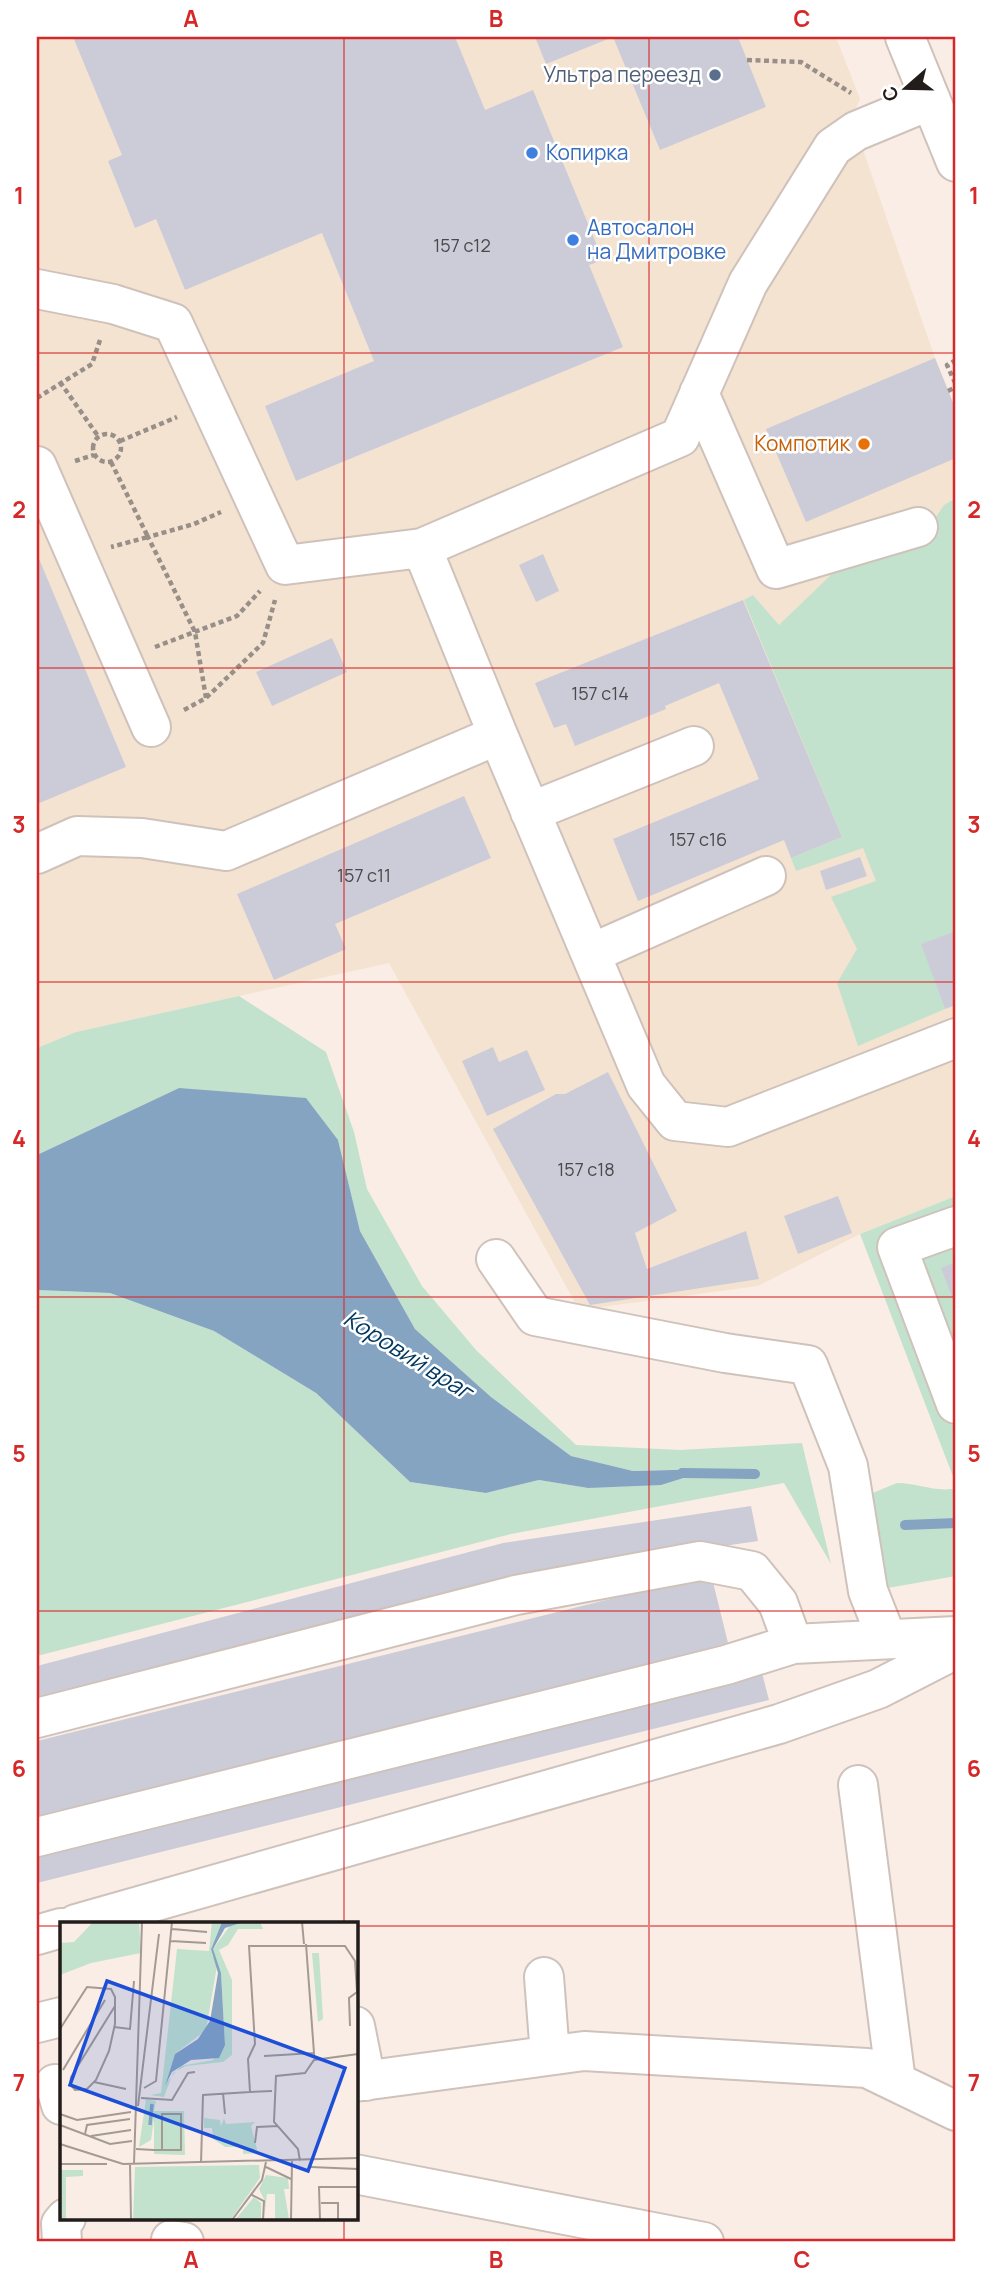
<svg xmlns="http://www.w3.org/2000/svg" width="993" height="2279" viewBox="0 0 993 2279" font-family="Manrope,sans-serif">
<rect width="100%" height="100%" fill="#faede5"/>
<!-- commercial -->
<path fill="#f4e3d1" d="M37,37H836L860,99L852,118L935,358L956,410V1196L860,1234L758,1286L579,1310L389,963L76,1032L37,1048Z"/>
<!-- green -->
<path fill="#c2e2cd" d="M956,498V931L922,944L945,1009L858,1046L837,983L857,949L831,897L876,881L863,848L796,871L791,858L842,837L744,600L753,595L779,625L835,571L914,550L944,505Z
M239,996L326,1052L354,1132L367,1189L422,1286L476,1350L576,1445L680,1450L802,1443L831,1564L784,1483L511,1534L37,1656V1290L110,1293L214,1331L316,1393L410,1482L486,1493L539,1480L588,1488L708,1469L633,1471L571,1456L491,1397L415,1329L360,1231L338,1140L179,1088L37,1155V1048L76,1032Z
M956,1196V1479H954L860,1234Z
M897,1483C918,1483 937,1493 956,1488V1576L882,1589L868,1495Z"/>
<!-- water -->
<path fill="#85a4c2" d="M179,1088L306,1098L338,1140L360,1231L415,1329L491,1397L571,1456L633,1471L712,1469L661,1485L588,1488L539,1480L486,1493L410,1482L316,1393L214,1331L110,1293L37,1290V1155Z"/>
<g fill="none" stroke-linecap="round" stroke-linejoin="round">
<!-- stream -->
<path stroke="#85a4c2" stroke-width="10" d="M682,1473L755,1474
M905,1525L956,1523"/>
</g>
<!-- building -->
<path fill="#ccccd9" d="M73,37H455L485,110L533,90L603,260L589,265L623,347L296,481L265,406L374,361L322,233L185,290L156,219L135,228L108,161L122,155Z
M535,37H613L546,64Z
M613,37H738L766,107L660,150Z
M935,358L956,410V458L806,522L766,429Z
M37,554L126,767L37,804Z
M543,554L559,591L536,602L519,565Z
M743,600L842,837L791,858L784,840L638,901L613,839L759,779L719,683L665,706L666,709L575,746L566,724L554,728L535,683Z
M332,638L347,672L272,706L256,672Z
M464,796L491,858L335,924L346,949L274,980L237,894Z
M860,857L867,876L826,890L820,871Z
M956,931V1005L945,1009L921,944Z
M493,1047L499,1062L527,1050L545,1090L487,1116L462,1061Z
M608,1072L677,1211L635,1233L647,1269L746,1231L759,1279L590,1305L493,1129L556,1094H565Z
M838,1196L852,1233L798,1254L784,1216Z
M956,1262V1307L941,1268Z
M751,1506L758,1541L518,1576L37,1700V1666L503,1543Z
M711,1574L730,1651L37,1823V1741Z
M761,1669L769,1700L37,1883V1850Z"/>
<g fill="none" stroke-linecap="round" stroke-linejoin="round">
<!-- minor casing -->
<g stroke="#cfc2bb" stroke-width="42">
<path id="minor" d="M905,37L956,162
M37,289L113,304L173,323L285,565L422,548L680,437L748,283L833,147L856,131L931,100
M699,393L776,569L918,527
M37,466L151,727
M498,735L646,1085L675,1121L728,1127L956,1038
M530,812L694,746
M37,854L77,836L142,838L226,851L498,735L422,548
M592,953L766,876
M956,1226L897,1247L956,1404
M496,1259L535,1316L725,1353L808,1365L848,1466L868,1591L887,1639
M37,1718L516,1595L700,1561L752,1571L778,1603L793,1644
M858,1785L896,2082
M37,1837L726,1665L793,1644L956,1636
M76,1924L779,1724L878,1689L956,1649
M37,1935L61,1928
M544,1977L550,2055
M37,2023L61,2017
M355,2026L366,2081
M355,2082L584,2051L867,2068L956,2111
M55,2084L61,2105
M355,2174L704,2242
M171,2240L184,2242
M62,2242L61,2224L66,2218"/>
</g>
<!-- path -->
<path stroke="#988f89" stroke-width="4.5" stroke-dasharray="5 3.5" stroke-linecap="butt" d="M747,60L801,62L851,93
M956,360L947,365L956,385
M60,382L98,436
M948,391L956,387
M37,398L92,364L100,340
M93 448a14 14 0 1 1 28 0a14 14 0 1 1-28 0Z
M120,441L177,417
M75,461L94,455
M111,462L148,537L111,547
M155,647L237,616L260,591
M206,698L195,632L148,537L194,524L221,512
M184,710L206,698L263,643L275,600"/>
<!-- minor -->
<use href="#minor" stroke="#fff" stroke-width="38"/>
</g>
<!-- grid -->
<path fill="none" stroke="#d62828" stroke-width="2" stroke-opacity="0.55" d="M344,37V1924M649,37V2242M37,353H956M37,668H956M37,982H956M37,1297H956M37,1611H956M37,1926H61M355,1926H956M344,2218V2242"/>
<!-- markers -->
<circle fill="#5c6f8a" stroke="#fff" stroke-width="2.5" cx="715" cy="75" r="7"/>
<g fill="#3f7fe0" stroke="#fff" stroke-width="2.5">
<circle cx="532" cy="153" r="7"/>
<circle cx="573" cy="240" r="7"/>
</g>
<circle fill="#e8710a" stroke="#fff" stroke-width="2.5" cx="864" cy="444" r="7"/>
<g text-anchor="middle" stroke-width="5" stroke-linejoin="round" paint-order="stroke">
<!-- number labels -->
<g font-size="18" fill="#4c494a">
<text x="462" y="252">157 с12</text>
<text x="600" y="700">157 с14</text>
<text x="698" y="846">157 с16</text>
<text x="364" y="882">157 с11</text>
<text x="586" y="1176">157 с18</text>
</g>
<!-- service labels -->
<g font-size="21" fill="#4e5e75" stroke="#fff" text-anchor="end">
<text x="701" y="82">Ультра переезд</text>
</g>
<!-- shop labels -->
<g font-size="21" fill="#366cbe" stroke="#fff" text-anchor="start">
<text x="546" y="160">Копирка</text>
<text x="587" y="235">Автосалон<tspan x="587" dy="24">на Дмитровке</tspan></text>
</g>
<!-- food labels -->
<g font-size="21" fill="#c56008" stroke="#fff" text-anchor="end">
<text x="850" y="451">Компотик</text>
</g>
<!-- water labels -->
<g font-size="23" font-style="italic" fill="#023960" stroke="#fff">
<text transform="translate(408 1355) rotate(32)" y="8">Коровий враг</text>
</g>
</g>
<!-- overview -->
<g transform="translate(60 1922)">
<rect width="298" height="298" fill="#faede5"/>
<path d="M33,0H79L81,31L31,41L0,53V21L14,20ZM152,0H162L151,26L153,35V27L172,1L200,0L203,7H178L168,23L159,28L172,58V133L163,140L126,144L113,151L104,175L90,173L101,171L117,27L149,29ZM157,44L161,51L165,123L153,138L121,144L106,161L115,132L146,108ZM252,31H259L263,97L258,100ZM86,177L96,179L94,189H124L125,233L94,232V197L91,218L79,225ZM144,196L160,198L161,204L164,196L166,202L195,200L191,204L198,231L183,232V225H165L153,217L152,206H144ZM199,243L200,256L171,297L73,298L75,245ZM0,248H23V254L6,255V297H0ZM206,253L228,256L229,267H224L229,297H215V272H207L204,297L205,279L199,267ZM194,275L201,281V297L175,298Z" fill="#c2e2cd" fill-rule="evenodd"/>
<path d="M162,0H183L165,6L153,27L161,51L165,123L159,136L131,138L112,150L105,164L115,132L138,117L150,99L158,51L151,27Z" fill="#85a4c2"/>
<path fill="none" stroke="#85a4c2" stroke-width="3.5" d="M90,203L92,182"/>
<path fill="none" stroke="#a49a94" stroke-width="2" d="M242,0L244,22M112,7L147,10M111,19L146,21M246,22L254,131M54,105L70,107L74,59M0,107L27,65L51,67L55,75V102L49,129L36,158L27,167L15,168L10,162L11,155L55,84M204,134L254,131V134M3,148L45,78M34,160L66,167M84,166L96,159L112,0M212,169L190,170L188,137L195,122L189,24H285L295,39L297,70L289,76L290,104M163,171L165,192M81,176L112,178L128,151L135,150M78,184L99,12M0,192L17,198L71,190M0,203L50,222L72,219M25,212L27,203L70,197M31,214L71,208M195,221L197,205L218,204M0,222L63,242L298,236M76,227L94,228H121V192H102V228M240,239L238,227L214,200L216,154L245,151L254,138L298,132M141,241L143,173L190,170M0,242H47M70,242L71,298M74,242L82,0M206,245L231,257M251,245L298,247M192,273L204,279L203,298M261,281H278V298M172,298L202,258L206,240M231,298L232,239M260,298L259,265H298"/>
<path fill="#1d4ed8" fill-opacity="0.15" stroke="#1d4ed8" stroke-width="3.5" d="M47,59L285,146L248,249L10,163Z"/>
<rect width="298" height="298" fill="none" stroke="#221d1a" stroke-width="3.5"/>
</g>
<!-- border -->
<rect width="993" height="2279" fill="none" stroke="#ffffff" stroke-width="77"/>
<!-- north arrow -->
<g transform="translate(906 88) rotate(250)" stroke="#ffffff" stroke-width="5" paint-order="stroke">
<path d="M0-5L12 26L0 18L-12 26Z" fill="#221d1a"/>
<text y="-10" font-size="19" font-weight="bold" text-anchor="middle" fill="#221d1a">С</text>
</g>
<rect x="38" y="38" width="916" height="2202" fill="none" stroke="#d62828" stroke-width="2.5"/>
<g font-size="23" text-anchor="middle" font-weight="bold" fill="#d62828">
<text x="191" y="27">A</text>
<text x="496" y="27">B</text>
<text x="802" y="27">C</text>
<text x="19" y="204">1</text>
<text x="974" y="204">1</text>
<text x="19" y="518">2</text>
<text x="974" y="518">2</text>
<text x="19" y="833">3</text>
<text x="974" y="833">3</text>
<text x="19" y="1147">4</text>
<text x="974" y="1147">4</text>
<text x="19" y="1462">5</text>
<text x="974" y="1462">5</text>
<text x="19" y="1777">6</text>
<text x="974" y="1777">6</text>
<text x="19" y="2091">7</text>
<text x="974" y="2091">7</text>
<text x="191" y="2268">A</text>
<text x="496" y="2268">B</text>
<text x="802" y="2268">C</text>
</g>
</svg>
